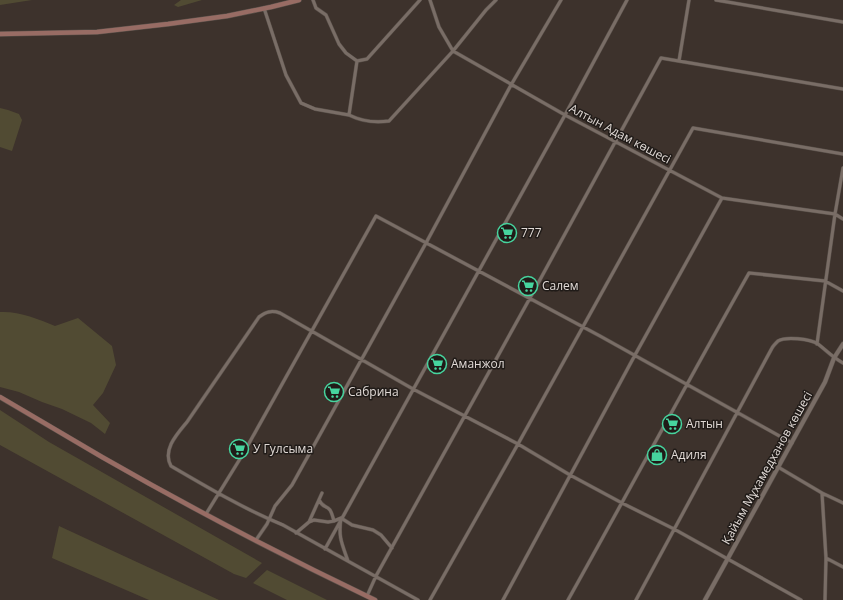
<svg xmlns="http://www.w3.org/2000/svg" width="843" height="600" viewBox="0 0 843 600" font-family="'Open Sans',sans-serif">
<rect width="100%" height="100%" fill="#3d322c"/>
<!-- green -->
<path fill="#514b33" d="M0,0H32L0,5Z
M181,0H202L178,7L174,5Z
M0,108L8,110L19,114L22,120L12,151L0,147Z
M0,312C19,311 38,319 55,326L78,318L112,346L116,365L103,393L93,405L110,423L105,434L91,423L62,409L42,402L19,392L0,387Z
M0,410L49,442L262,563L246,578L234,574L0,445Z
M59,526L219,600H149L52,558Z
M267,570L327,600H287L253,583Z"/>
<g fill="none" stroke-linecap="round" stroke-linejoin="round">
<!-- minor casing -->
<g stroke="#59504a" stroke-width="4">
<path id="minor" d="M313,0L316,8L326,15L339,44L346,53L357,61L367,59L420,0
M430,0L439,27L453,51L565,115L722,198L835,214L843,219
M716,0L843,22
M264,8L286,75L301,103L315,109L349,115
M357,61L349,115C361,121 375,123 389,121L453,51L486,10L496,0
M679,61L689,0
M817,344L835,214L843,168
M778,467L822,493L826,558L825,600
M822,493L843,503
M319,500C323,508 326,505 330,510C332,513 333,518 334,521
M206,514L243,454L376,216L600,336L792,443
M341,518L352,525L373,530L381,535L392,548
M309,522L322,493
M296,533L309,522L314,520L328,522L334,521L341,518C338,537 342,544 348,561
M256,540L267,524L275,506L292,485L426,243L511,85L561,0
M325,549L565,115L627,0
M826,558L843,567
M367,596L376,576L530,298L661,58L843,89
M418,600L283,525C244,509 207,487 171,466C162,450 177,434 187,422L259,317C266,312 271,310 280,313L413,389L518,444L570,475L622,503L674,529L801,600
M430,600L518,444L693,128L843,154
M503,600L635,355L722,198
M568,600C629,491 688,381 749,273L825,281L843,291
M636,600L772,348C773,346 776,343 778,341C786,336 810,339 818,344C827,351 832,357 843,363"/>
</g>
<!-- tertiary casing -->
<g stroke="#59504a" stroke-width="5">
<path id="tertiary" d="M705,600L825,382L834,358L843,344"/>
</g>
<!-- secondary casing -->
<g stroke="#59504a" stroke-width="5.5">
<path id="secondary" d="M0,34L97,32L168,24L227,16L271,7L299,0
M0,397C34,417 68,437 102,457C191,508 283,556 375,600"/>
</g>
<!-- minor -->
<use href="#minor" stroke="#796d66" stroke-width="3"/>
<!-- tertiary -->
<use href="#tertiary" stroke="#796d66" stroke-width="4"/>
<!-- secondary -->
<use href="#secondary" stroke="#986c64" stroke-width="4.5"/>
</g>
<!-- icons -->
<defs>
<g id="supermarket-ring" transform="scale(1)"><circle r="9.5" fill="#201b18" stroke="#46d49e" stroke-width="1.5"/><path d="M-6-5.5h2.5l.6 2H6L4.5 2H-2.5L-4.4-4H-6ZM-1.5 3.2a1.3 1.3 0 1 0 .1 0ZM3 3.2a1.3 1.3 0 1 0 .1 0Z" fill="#46d49e"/></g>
<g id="shop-ring" transform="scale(1)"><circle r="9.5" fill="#201b18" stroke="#46d49e" stroke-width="1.5"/><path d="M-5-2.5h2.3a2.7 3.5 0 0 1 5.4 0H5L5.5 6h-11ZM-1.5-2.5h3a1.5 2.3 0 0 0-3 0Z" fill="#46d49e"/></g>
</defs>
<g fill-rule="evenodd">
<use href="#supermarket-ring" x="507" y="233"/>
<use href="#supermarket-ring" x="528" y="286"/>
<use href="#supermarket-ring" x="437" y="364"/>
<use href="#supermarket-ring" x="334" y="392"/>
<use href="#supermarket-ring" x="672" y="424"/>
<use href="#supermarket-ring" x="239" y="449"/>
<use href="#shop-ring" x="657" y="455"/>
</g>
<g text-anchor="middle" stroke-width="3" stroke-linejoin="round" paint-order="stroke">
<!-- street labels -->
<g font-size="12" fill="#e1dad6" stroke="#201b18">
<text transform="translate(620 134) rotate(28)" y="4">Алтын Адам көшесі</text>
<text transform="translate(767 468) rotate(-61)" y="4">Қайым Мұхамедханов көшесі</text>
</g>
<!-- poi labels -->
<g font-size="12" fill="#e1dad6" stroke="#201b18" text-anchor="start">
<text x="521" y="237">777</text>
<text x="542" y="290">Салем</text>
<text x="451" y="368">Аманжол</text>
<text x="348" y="396">Сабрина</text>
<text x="686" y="428">Алтын</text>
<text x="253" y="453">У Гулсыма</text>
<text x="671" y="459">Адиля</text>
</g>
</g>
</svg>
